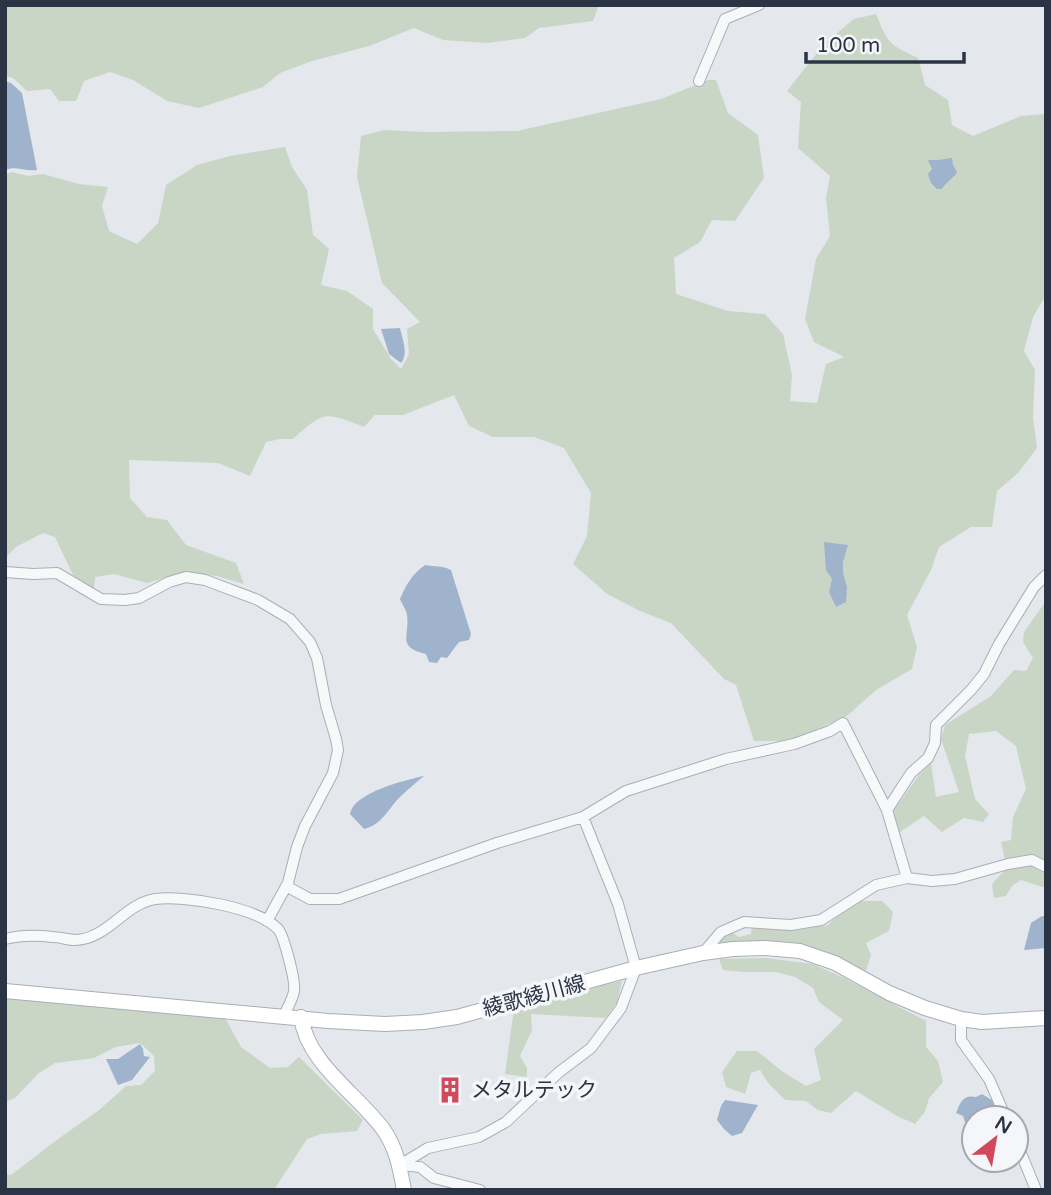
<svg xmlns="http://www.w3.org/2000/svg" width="1051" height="1195" viewBox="0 0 1051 1195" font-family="'Varela Round','Noto Sans JP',sans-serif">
<rect width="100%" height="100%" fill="#e4e7ec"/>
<!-- green -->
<path fill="#c9d6c5" d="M5,5H599L593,21L539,28L525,38L487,43L443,40L414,28L369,46L312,61L280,73L263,87L199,108L167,101L133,80L110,72L84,81L76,101H59L50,89L27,91L13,78L5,76Z
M876,14C888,43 888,44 918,58L925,85L948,100L952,125L973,136L1021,116L1046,114V295L1033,317L1024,351L1035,370L1033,417L1037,448L1018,473L997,491L992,527H971L939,547L931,570L907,615L917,647L912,669L876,690L847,716L790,741H754L736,685L724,679L671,623L640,611L607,594L573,564L587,536L591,493L564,448L534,437H493L469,426L454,395L403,415H375L364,427C325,412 325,410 293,439H280L266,442L250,476L218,463L129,460L130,498L147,517L167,520L186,545L236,563L244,584L217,576L182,573L147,583L114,574L95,577L94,589L73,575L55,537L43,533L16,547L5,558V175L12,172L28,176L43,174L79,184L108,187L102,206L109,231L137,244L158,223L166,185L197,165L230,156L285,147L292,167L307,190L313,235L329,249L321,285L347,291L373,309V329L391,359L401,369L409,354L407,329L420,322L382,283L357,177L361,136L384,130L425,132L517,131L661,99L708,80H716L728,113L758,135L764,178L735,221L712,220L700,242L674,258L676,294L728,311L765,314L783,334L792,375L790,401L817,403L826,364L844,357L814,342L805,319L816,259L830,236L826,198L830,176L798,148L801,102L787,91L825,43L854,19Z
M1046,601V887H1042L1021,880L1012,886L1006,896L994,898L992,884L1007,868L1001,842L1011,840L1013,817L1026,789L1016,746L996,731L969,734L965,756L975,799L989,814L983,822L964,818L942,832L924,816L897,834L894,810L919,775L931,763L936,797L959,792L941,739L945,725L991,696L1014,670L1026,671L1033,658L1023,642L1024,632Z
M861,901H882L893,912L889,931L866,943L871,955L866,971L842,960L746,942L717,943L731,932L739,937L751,934L752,925L798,930L828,925L847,906Z
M766,958L813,964L844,978L926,1021V1047L938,1061L943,1082L929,1098L925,1112L915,1124L897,1116L856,1091L831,1113L818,1110L806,1101L785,1100L768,1083L760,1070L751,1073L745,1094L726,1087L722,1072L737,1051H757L783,1072L806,1086L821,1080L814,1049L843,1020L819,1002L813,988L795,977L776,972H743L723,970L719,959Z
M622,981L617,1003L605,1018L531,1014L532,1030L520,1056L527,1068V1077L505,1074L514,1009L562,994Z
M5,996L224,1016L241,1047L270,1068L288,1067L299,1057L363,1120L357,1131L321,1134L307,1139L274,1190H5V1174L11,1175L62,1136L98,1111L126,1086L141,1085L155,1071L154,1056L140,1043L116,1047L94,1058L55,1063L39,1073L15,1098L5,1102Z"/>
<!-- water -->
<path fill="#9fb4cc" d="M5,81L11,83L22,93L37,170C24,172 16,165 5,170Z
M952,158L953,165L957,172C953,179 945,183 942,189H937L931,183L928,174L932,169L928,160H938Z
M400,328C402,339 409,353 401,363L389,354L381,329Z
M824,542L848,545L843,562V573L847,587L846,602L836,607L829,592L832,579L826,570Z
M425,565C435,567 442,565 451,570L471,634L469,640L459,642L447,658L441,657L437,663L429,662L426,654C396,647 410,636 407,615C406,609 402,604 400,599C406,585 412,574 425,565Z
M424,776C415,783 406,791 398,799C387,811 381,825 364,829L350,814C353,793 405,780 424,776Z
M1042,916H1046V948L1024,950L1031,923Z
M140,1044L143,1049L144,1056L150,1057L132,1080L118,1085L106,1059H118Z
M982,1094L995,1102L992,1109L974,1118L966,1125L963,1116L956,1113C960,1103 963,1094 976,1097Z
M725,1100L758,1105L742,1133L732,1136L724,1129L717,1120L721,1106Z"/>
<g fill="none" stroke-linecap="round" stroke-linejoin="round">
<!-- street casing -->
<g stroke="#a9aeb7" stroke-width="12">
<path id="street" d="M699,81L725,19L759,5
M5,572L33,574L57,573L101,599L125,600L139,598L169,582L186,577L205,580L258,600L290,619L310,642L317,658L326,705L336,739L338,750L333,773L305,826L297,847L288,883L267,921
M887,810L911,773L928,758L935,743L936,725L971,690L984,674L999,644L1034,587L1046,575
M286,886L310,899H339L497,843L583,817L626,791L726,759L794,744L830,731L843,723L887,810L907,878
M5,939C21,935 37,935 53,937C60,937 68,940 75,940C108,939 124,904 155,899C184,895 257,907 278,929C284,936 296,982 294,991C293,999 287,1008 284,1016
M703,953L721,932L744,922L791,925L821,920L876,885L907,878L932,881L955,879L1008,864L1032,860L1046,867
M961,1019V1040L989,1079L1006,1118
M1016,1141L1036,1190
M400,1165L428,1148L479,1137L506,1122L558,1073L591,1048L621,1008L636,968L618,904L583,817
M401,1165L420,1167L434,1178L480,1190"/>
</g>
<!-- secondary casing -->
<g stroke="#a9aeb7" stroke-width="16">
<path id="secondary" d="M5,991L328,1021L385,1024L423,1022L457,1017L636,968L703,953L733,949L765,948L800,951L835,963L889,993L925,1008L961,1019L982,1022L1046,1018
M301,1017C307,1063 357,1094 383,1129C396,1147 400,1168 404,1190"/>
</g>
<!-- street -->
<use href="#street" stroke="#f7f8fa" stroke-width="10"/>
<!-- secondary -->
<use href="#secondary" stroke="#fff" stroke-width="14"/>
</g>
<!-- icons -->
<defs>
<g id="building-bare" transform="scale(2.1)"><path d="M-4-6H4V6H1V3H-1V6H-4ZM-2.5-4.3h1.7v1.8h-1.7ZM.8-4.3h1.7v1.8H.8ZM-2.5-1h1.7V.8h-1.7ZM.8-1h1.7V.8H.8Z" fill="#d1495b" stroke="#f4f6f9" stroke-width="2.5" paint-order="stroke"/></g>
</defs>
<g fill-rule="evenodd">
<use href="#building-bare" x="450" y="1090"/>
</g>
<g text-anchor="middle" stroke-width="7" stroke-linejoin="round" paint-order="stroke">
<!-- street labels -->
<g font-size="21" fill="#2b3445" stroke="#f4f6f9">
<text transform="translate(534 996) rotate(-15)" y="7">綾歌綾川線</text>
</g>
<!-- poi labels -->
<g font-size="21" fill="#2b3445" stroke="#f4f6f9" text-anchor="start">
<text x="471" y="1097">メタルテック</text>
</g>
</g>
<!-- border -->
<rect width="1051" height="1195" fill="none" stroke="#2b3445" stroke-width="14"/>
<!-- north arrow -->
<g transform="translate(995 1139) rotate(31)"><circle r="33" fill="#f4f6f9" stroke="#a4a8b1" stroke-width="2"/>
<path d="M0-5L12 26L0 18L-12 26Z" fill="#d1495b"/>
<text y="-10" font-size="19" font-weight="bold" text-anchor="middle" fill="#2b3445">N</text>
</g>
<!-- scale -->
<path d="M806 52v10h158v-10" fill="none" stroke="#2b3445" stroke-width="3.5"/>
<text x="816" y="52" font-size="21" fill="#2b3445" stroke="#f4f6f9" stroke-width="5" paint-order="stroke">100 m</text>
</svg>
